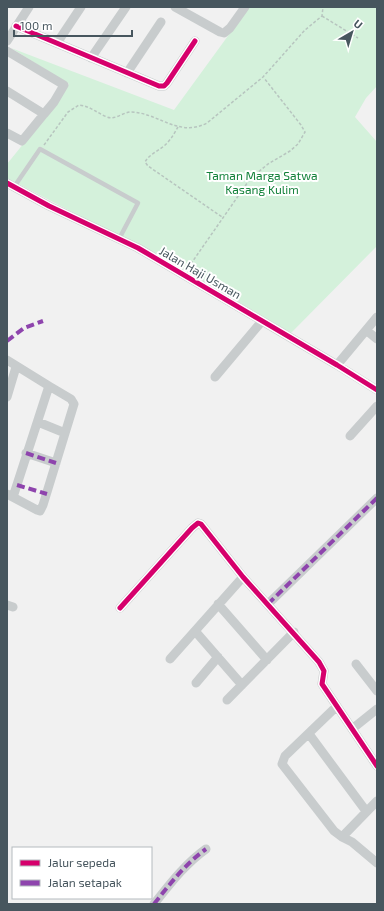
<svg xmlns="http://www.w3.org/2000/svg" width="384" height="911" viewBox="0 0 384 911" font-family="'Exo 2',sans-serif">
<rect width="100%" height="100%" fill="#f1f1f1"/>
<!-- green -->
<path fill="#d4f1db" d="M249,7H377V86L366,98L355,117L377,142V246L291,333L191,274L7,178V164L54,106L69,84L11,48L174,110Z"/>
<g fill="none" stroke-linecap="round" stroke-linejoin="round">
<!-- path -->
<path stroke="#b7c5bf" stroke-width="1.5" stroke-dasharray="3 2" stroke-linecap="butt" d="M322,16L358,38
M178,127C175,132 172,138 167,143C161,150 149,154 145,162L148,166L222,217
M44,145L68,112L79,105C90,106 97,113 107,117C115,120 122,113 130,112C158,112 178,138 207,123L263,77L305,30L322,16L323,7
M188,268L250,179L268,164L290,151L298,144L305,132L301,125L264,78"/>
<!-- service -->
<path stroke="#c8cccd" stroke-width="4.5" d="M14,187L40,149L138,203L119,239"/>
<!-- minor -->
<path stroke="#c8cccd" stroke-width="9" d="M175,7L220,32L224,33L230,28L245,7
M16,26L159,86H164L167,83L195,41
M7,41L29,7
M57,43L81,7
M7,51L64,85L54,102L44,114L7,91
M91,58L126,7
M127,73L161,22
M7,133L22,141L44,114
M7,183L49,206L138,248L337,365L377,390
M366,330L377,339
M7,360L49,386L13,497
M337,365L377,317
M215,377L262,321
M7,397L16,367
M38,422L65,433
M350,436L377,406
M26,453L56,463
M7,494L37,510L40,511L43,505L74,404L71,399L49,386
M218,604L267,660
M268,604L377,498
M7,605L13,607
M120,608L192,528L198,523L201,524L243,577L319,662L324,671L322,684L377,766
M195,631L242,685
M170,659L243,577
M356,664L377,691
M196,683L218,657
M227,700L294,632
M336,707L285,756L282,764L334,831L342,837
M352,729L377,709
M309,734L366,811
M377,801L342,837L352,842L377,863
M154,904C170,884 185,864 206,849"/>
<!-- quiet -->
<path stroke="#8e44ad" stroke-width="4" stroke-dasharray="8 4" stroke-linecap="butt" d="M7,341L24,328L43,321
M26,453L56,463
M17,485L47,494
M268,604L377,498
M154,904C170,884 185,864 206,849"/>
<!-- cycleway casing -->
<g stroke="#fff" stroke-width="8">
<path id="cycleway" d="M16,26L159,86H164L167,83L195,41
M7,183L49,206L138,248L337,365L377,390
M120,608L192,528L198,523L201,524L243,577L319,662L324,671L322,684L377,766"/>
</g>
<!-- cycleway -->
<use href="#cycleway" stroke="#d6006c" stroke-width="5"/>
</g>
<g text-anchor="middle" stroke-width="4" stroke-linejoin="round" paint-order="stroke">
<!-- park labels -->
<g font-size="12" fill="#14823b" stroke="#fff">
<text x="262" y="180">Taman Marga Satwa<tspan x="262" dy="14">Kasang Kulim</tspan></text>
</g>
<!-- street labels -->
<g font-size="12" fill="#47565e" stroke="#fff">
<text transform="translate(200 273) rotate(30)" y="4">Jalan Haji Usman</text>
</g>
</g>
<!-- border -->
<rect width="384" height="911" fill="none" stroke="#47565e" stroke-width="16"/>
<!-- legend -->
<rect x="12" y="847" width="140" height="52" fill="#ffffff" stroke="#b5bbbf"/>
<rect x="20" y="860" width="20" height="6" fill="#d6006c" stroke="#b5bbbf"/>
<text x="48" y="867" font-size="12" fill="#47565e">Jalur sepeda</text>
<rect x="20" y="880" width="20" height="6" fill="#8e44ad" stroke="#b5bbbf"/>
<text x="48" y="887" font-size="12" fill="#47565e">Jalan setapak</text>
<!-- north arrow -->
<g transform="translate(352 32) rotate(38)" stroke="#ffffff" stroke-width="3" paint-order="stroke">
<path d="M0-3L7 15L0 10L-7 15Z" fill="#47565e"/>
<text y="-6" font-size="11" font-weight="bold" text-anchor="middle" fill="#47565e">U</text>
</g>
<!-- scale -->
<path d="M14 30v6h118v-6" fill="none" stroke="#47565e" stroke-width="2"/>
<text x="20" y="30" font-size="12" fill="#47565e" stroke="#ffffff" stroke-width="3" paint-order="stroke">100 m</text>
</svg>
